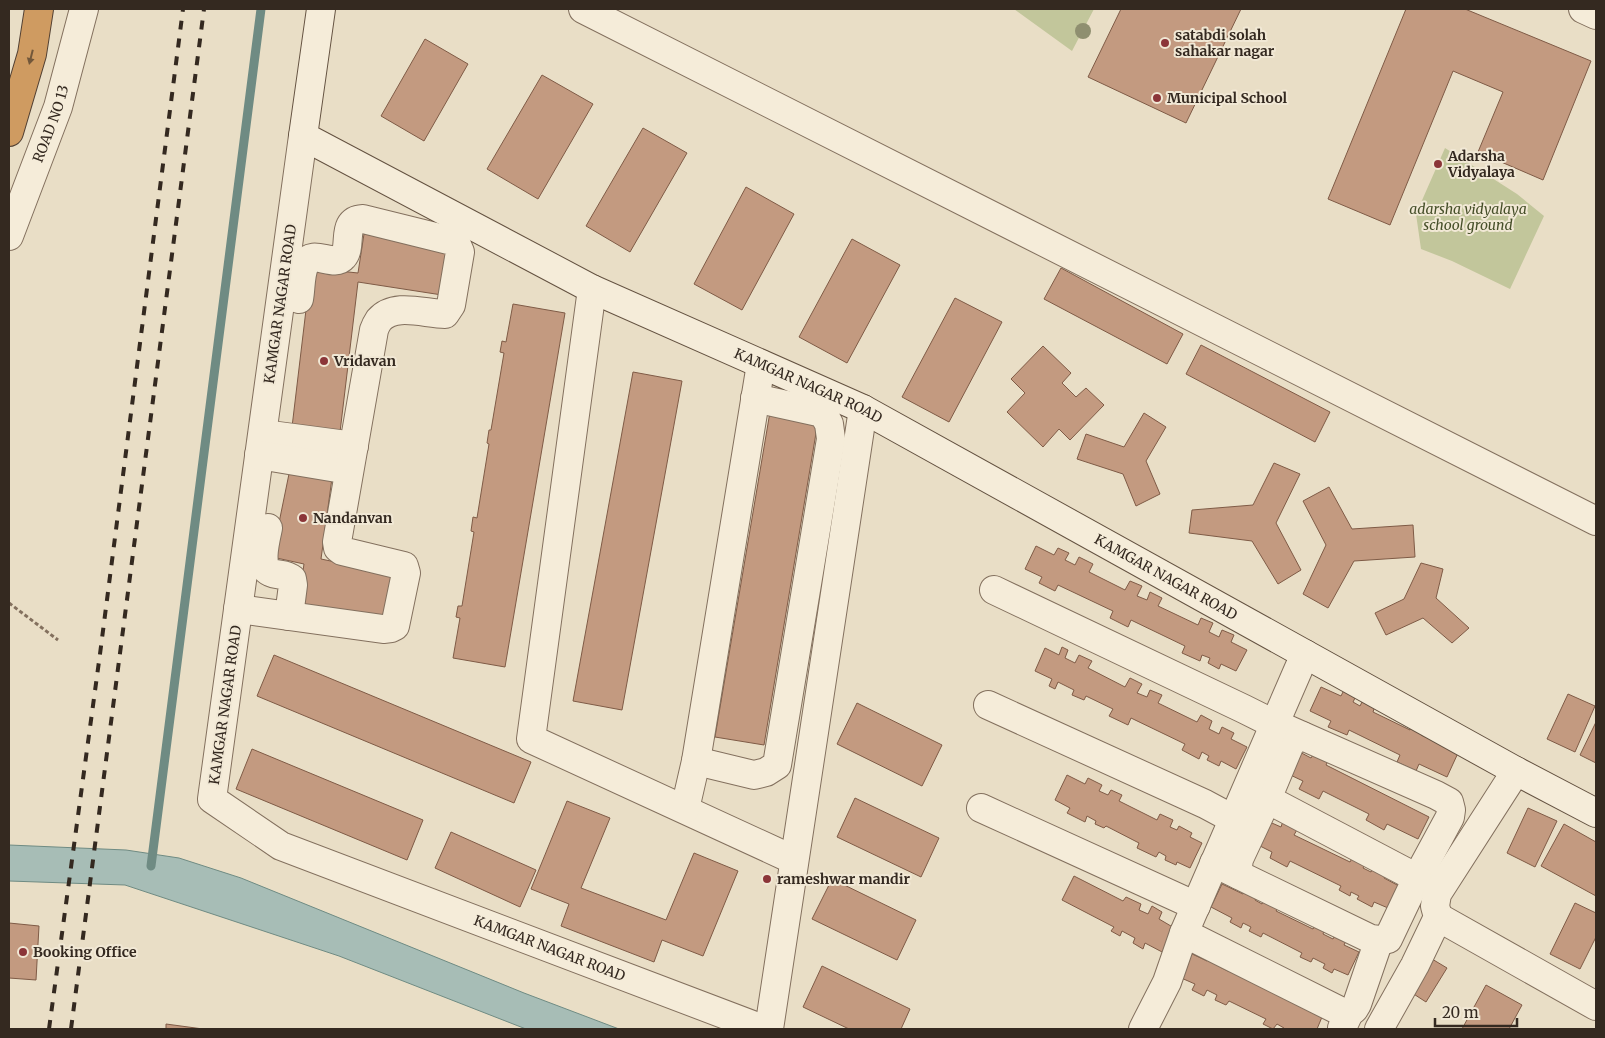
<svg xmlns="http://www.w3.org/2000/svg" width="1605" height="1038" viewBox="0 0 1605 1038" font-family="Merriweather,serif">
<rect width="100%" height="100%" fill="#e9dec6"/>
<!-- green -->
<path fill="#c2c69b" d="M1014,9H1094L1072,51Z
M1445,148L1517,194L1544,216L1510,289L1452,261L1421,249L1416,214Z"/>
<!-- water -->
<path fill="#a7bdb6" stroke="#6f8b83" d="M9,845L126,850L179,858L241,878L524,993L619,1029H526L339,956L125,885L9,881Z"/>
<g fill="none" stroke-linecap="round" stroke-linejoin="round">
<!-- stream -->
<path stroke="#6f8b83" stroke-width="9" d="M151,866L261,9"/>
</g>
<!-- building -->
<path fill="#c39a80" stroke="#7f5b46" d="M1121,9H1241L1186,123L1088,77Z
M1406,9H1465L1591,61L1543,180L1478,152L1503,92L1453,71L1390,225L1328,199Z
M425,39L468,64L424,141L381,116Z
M542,75L593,104L538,199L487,169Z
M643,128L687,153L630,252L586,226Z
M746,187L794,214L742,310L694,284Z
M364,234L449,247L442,295L358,282L340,432L292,427L311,268L358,273Z
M852,239L900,265L847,363L799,337Z
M1061,268L1183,334L1167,364L1044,299Z
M955,298L1002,322L949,422L902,397Z
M513,304L565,313L505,667L453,658L460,618L456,617L458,606H462L474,532L471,531L473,517L477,518L489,444L487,443L489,430H491L504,353L500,352L502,341L506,342Z
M1201,345L1330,412L1315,442L1186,374Z
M1043,346L1071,373L1062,383L1076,397L1086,388L1104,405L1070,440L1059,429L1043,447L1007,412L1025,393L1011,379Z
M633,372L682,381L622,710L573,701Z
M771,406L819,415L764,745L715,737Z
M1144,413L1166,427L1146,461L1160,494L1136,506L1123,474L1077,459L1086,434L1124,447Z
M1274,463L1300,474L1276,523L1301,570L1278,584L1252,541L1189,533L1192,510L1253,505Z
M290,469L332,478L321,559L398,575L388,618L298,604L304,564L272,557Z
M1329,487L1352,529L1413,525L1415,557L1354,561L1328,608L1303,594L1326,545L1303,501Z
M1036,546L1054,555L1058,548L1069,553L1065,560L1075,565L1079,557L1093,564L1089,572L1125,590L1130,581L1142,586L1137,596L1147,600L1150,592L1162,598L1158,606L1198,625L1201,618L1213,623L1209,632L1219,637L1222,630L1234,635L1231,642L1247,650L1236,671L1221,664L1219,669L1208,663L1210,658L1202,655L1200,661L1182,653L1185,646L1131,620L1128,627L1110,618L1113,611L1058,585L1055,591L1039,583L1042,577L1025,569Z
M1421,563L1443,569L1436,598L1469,628L1452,643L1423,618L1386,635L1375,613L1404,599Z
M1062,647L1068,650L1065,658L1075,663L1079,655L1092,661L1088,668L1125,687L1130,678L1142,684L1137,693L1147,697L1150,690L1162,695L1158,703L1197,722L1201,715L1212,721L1209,729L1219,734L1222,727L1234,733L1231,739L1247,747L1236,769L1221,761L1219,766L1207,760L1209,756L1202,752L1199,759L1182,750L1185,744L1131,718L1128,725L1109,716L1113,709L1086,696L1084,700L1072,695L1074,690L1058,682L1055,689L1049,686L1052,679L1035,671L1045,648L1059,655Z
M274,655L531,762L514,803L257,696Z
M1321,687L1341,696L1344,690L1356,696L1353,702L1360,706L1363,700L1375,706L1373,712L1410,730L1412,725L1423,730L1421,735L1434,741L1436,735L1458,753L1447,777L1419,764L1416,771L1397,762L1400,755L1349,730L1347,735L1328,727L1331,721L1310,711Z
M1568,694L1595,706L1575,752L1547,739Z
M857,703L942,745L922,786L837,744Z
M1596,722V763L1580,755Z
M252,749L423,820L407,860L236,789Z
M1294,749L1311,758L1316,750L1330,757L1326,765L1429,817L1418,839L1387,824L1384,830L1366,820L1369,814L1323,791L1319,799L1299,789L1303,781L1282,771Z
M1067,775L1085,784L1088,778L1102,785L1099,791L1108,795L1111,790L1122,795L1119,801L1157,820L1160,814L1173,820L1170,827L1177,830L1179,826L1192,833L1190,837L1202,843L1190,868L1177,862L1176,865L1165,860L1166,856L1159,852L1156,857L1137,848L1139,843L1106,826L1104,828L1095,824L1096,821L1087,816L1085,822L1067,813L1070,808L1055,800Z
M855,798L939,838L921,877L837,837Z
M567,801L610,818L581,888L666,920L694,853L738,871L703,956L662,940L654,962L561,926L569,904L531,889Z
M1528,808L1557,821L1535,867L1507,853Z
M1265,820L1281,827L1283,821L1298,828L1294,835L1350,862L1355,853L1368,859L1363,868L1371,872L1374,865L1387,871L1384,878L1399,886L1388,908L1374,902L1372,907L1357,899L1359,896L1351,892L1350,896L1339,890L1341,886L1290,861L1287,867L1270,858L1272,852L1254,843Z
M1564,824L1596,842V896L1541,866Z
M451,832L536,870L520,907L435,868Z
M1074,876L1123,901L1126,897L1141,904L1139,910L1148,914L1152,906L1162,912L1159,919L1176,929L1164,953L1145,943L1143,949L1133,943L1135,938L1122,931L1120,936L1111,931L1114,927L1062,900Z
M832,879L916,920L897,960L812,919Z
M1222,884L1243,894L1247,888L1258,894L1255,900L1262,904L1265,898L1279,906L1276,911L1313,929L1316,924L1325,929L1323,934L1333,939L1336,933L1347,939L1344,945L1359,952L1348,975L1334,969L1332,973L1323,968L1325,964L1313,958L1311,962L1300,957L1302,953L1263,933L1261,937L1249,931L1251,927L1243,923L1241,928L1230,922L1232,918L1211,907Z
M1575,903L1596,913V937L1580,969L1550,954Z
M9,923L39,926L36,980L9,978Z
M1190,953L1207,961L1209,955L1223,962L1220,967L1228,971L1230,965L1242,971L1240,976L1322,1017L1317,1029H1284V1028L1277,1024L1273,1029L1263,1024L1266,1019L1229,1001L1226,1005L1215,1000L1217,995L1207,990L1204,996L1192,990L1195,984L1179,977Z
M1427,956L1447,968L1426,1002L1406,989Z
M822,966L910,1009L901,1029H849L803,1007Z
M1486,985L1522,1005L1509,1029H1462Z
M166,1024L203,1029H166Z"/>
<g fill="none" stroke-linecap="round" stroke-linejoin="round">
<!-- street casing -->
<g stroke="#83705e" stroke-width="30">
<g id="street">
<path d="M583,9L1596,521"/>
<path d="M1583,9L1596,15"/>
<path id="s1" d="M303,136L212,799L281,846L763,1029"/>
<path id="s2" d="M9,236L58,107L84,9"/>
<path d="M592,289L531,739L794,860"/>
<path d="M263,434L354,446"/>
<path d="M259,455L349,470"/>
<path d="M268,528C266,538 258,567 270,572C278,576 285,573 292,579L293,585L289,616"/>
<path d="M994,590L1244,709L1274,724L1289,730L1436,795L1449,802L1451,810L1450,817L1417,878L1388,939L1379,940L1371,939L1214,863"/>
<path d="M238,609L383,629L391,628L395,626L406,573L404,566L342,551L338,548L337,542L374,330C375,327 377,323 379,320C395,302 425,314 445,314L451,305L460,252L457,245L452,241L363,219C340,220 353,246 343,257C334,268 312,248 305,264C300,274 301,289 299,299"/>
<path d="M988,705L1205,804L1233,819"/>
<path d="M696,761L754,775L766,772L777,765L831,439L829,424L823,413L755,398"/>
<path d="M1267,799L1417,878"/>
<path d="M981,808L1196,906"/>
<path d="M685,809L696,761L761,364"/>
<path d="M1239,875L1238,866L1239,859L1267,799L1290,744L1295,739L1302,736"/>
<path d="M1438,917L1596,1006"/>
<path d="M1184,933L1340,1011L1349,1013"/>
<path d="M1342,1028L1349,1013L1354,1009L1357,1004L1379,940"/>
<path d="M769,1029L863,409"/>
<path d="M1143,1029L1167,982L1184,933L1305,654"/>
<path d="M1379,1029L1415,965L1438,917L1435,906L1437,894L1516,771"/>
</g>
</g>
<!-- secondary casing -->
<g stroke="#645241" stroke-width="30">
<g id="secondary">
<path id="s3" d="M321,9L303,136L592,289L863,409L1516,771L1596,813"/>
</g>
</g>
<!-- highway casing -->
<g stroke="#513f32" stroke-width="30">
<path id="highway" d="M9,132L32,54L39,9"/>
</g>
<!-- path -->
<path stroke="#83705e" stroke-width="3" stroke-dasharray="4 2.5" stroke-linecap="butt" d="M9,603L58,640"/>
<!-- street -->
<use href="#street" stroke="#f5ecd9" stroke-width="28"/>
<!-- secondary -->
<use href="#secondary" stroke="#f5ecd9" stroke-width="28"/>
<!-- highway -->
<use href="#highway" stroke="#cf9b61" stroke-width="28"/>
<!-- rail -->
<path stroke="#342920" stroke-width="4" stroke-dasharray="9 9" stroke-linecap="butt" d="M49,1029L100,654L183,9
M71,1029L204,9"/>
</g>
<!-- trees -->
<circle fill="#8f8f70" cx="1083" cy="31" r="8"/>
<!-- one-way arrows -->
<defs><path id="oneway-solid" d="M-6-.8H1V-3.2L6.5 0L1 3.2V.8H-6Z" transform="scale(1.25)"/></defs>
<use fill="#72573a" href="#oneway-solid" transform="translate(31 57) rotate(104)"/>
<!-- markers -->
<g fill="#8b3538" stroke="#f1e8d5" stroke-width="2">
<circle cx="1165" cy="43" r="5"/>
<circle cx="1157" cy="98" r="5"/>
<circle cx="1438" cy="164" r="5"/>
<circle cx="324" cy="361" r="5"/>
<circle cx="303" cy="518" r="5"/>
<circle cx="767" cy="879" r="5"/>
<circle cx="23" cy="952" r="5"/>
</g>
<g text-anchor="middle" stroke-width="4" stroke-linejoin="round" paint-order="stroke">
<!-- poi labels -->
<g font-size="14" font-weight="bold" fill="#342920" stroke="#f1e8d5" text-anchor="start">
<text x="1175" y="40">satabdi solah<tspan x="1175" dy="16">sahakar nagar</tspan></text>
<text x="1167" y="103">Municipal School</text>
<text x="1448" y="161">Adarsha<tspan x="1448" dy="16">Vidyalaya</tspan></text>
<text x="334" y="366">Vridavan</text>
<text x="313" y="523">Nandanvan</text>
<text x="777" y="884">rameshwar mandir</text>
<text x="33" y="957">Booking Office</text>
</g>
<!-- street labels -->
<g font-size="14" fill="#342920" stroke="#f1e8d5">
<text dy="5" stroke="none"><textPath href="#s2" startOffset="120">ROAD NO 13</textPath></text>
<text transform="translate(280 304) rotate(-82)" y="5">KAMGAR NAGAR ROAD</text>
<text dy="5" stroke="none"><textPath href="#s3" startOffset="692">KAMGAR NAGAR ROAD</textPath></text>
<text dy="5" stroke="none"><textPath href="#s3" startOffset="1098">KAMGAR NAGAR ROAD</textPath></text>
<text transform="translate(225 705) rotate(-82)" y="5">KAMGAR NAGAR ROAD</text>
<text dy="5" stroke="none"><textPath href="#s1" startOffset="1040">KAMGAR NAGAR ROAD</textPath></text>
</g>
<!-- park labels -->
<g font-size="14" font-style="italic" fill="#464f29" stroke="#f1e8d5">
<text x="1468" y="214">adarsha vidyalaya<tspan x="1468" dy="16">school ground</tspan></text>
</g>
</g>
<!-- border -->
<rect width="1605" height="1038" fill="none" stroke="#342920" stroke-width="20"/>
<!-- scale -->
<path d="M1435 1018v8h82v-8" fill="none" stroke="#342920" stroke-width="2.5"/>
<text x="1442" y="1018" font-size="15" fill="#342920" stroke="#f1e8d5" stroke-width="4" paint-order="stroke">20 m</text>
</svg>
